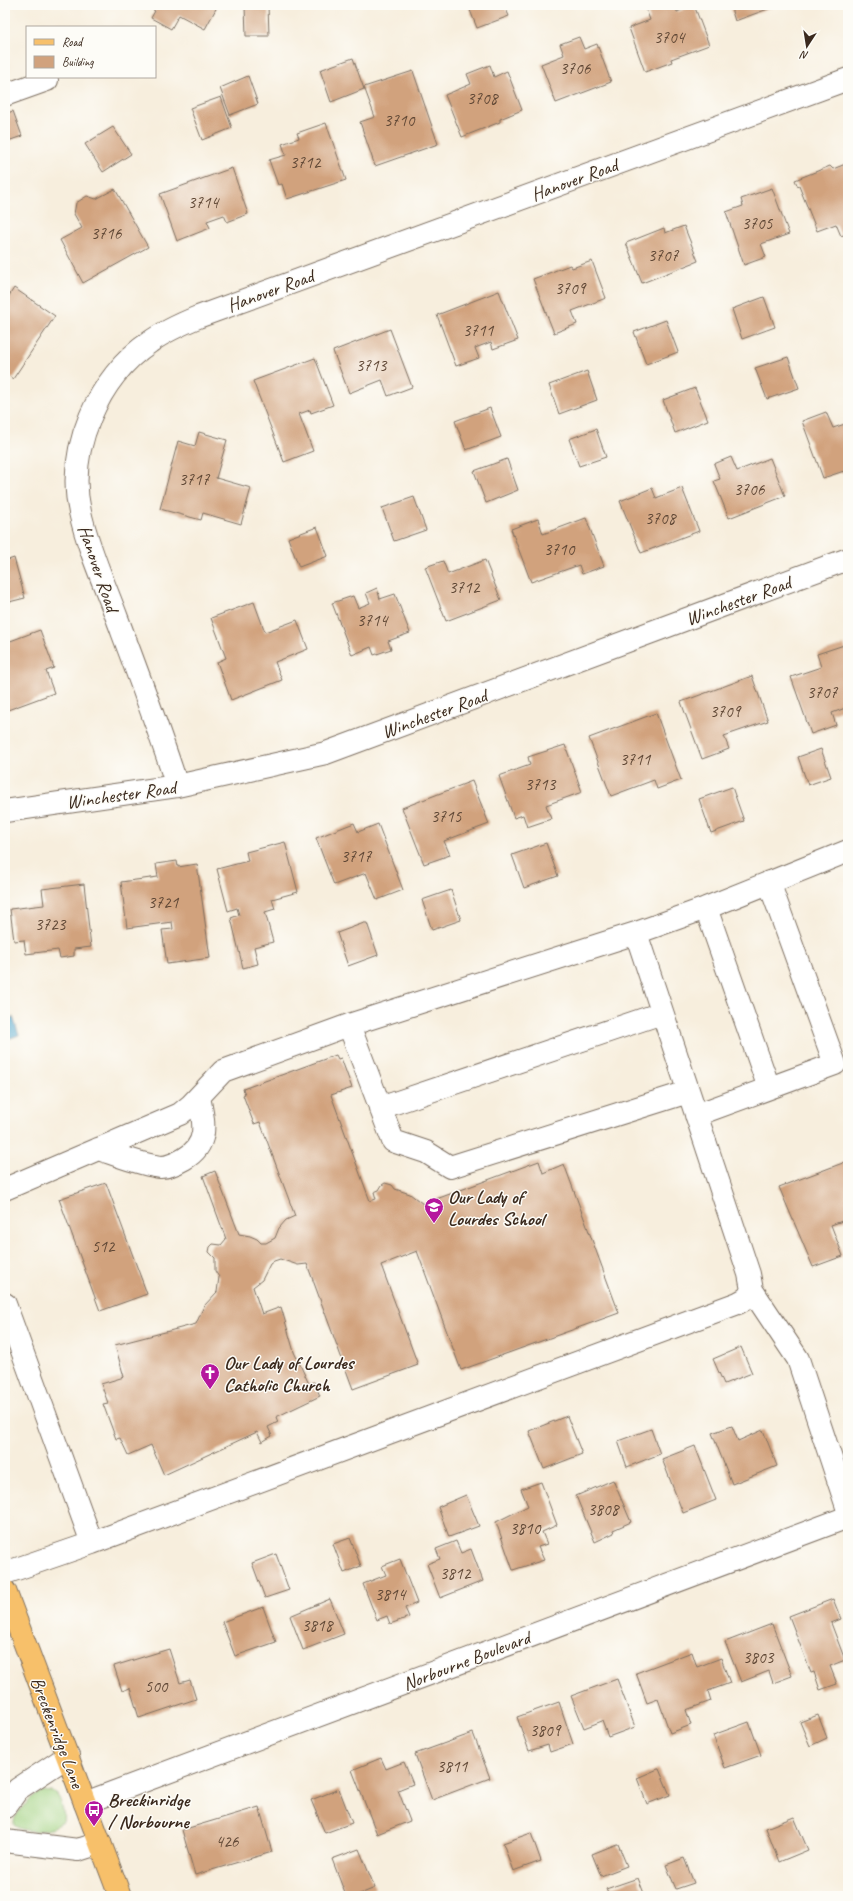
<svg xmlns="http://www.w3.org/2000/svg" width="853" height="1901" viewBox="0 0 853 1901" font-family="Caveat,sans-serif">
<rect width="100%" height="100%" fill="#fdfcf7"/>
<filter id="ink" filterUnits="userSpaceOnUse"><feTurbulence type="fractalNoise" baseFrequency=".025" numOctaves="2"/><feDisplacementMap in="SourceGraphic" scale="8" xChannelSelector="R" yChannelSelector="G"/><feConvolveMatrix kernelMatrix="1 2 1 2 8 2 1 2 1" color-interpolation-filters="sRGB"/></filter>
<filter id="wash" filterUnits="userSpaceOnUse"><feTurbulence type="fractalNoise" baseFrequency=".012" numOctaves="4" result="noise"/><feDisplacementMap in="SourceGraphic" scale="16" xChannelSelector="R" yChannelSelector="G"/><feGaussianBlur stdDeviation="0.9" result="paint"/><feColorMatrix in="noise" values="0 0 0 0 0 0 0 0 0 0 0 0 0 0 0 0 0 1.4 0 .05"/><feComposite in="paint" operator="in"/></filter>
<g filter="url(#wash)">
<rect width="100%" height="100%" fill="#f7eedd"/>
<!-- green -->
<path fill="#a0d281" stroke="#6e7e50" d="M43,1791C47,1792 53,1791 56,1794C61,1798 65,1815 63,1822C59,1824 54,1828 50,1829C40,1832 20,1832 13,1824C16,1810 31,1798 43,1791Z"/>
<!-- water -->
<path fill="#50a5cc" stroke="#466875" d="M13,1017L19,1035L5,1040V1020Z"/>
<g id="blocks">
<!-- building -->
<path fill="#d1a27d" d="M145,5H218L205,29L179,15L171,29L151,18L155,11Z
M268,5L269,36H246L245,6Z
M468,5H504L509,16L477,28Z
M656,5H675L677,12L694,5L709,45L671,59L672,62L645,72L629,28L650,20L646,9Z
M730,5H779L735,21Z
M579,37L584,49L597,44L611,82L556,103L541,64L564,55L560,44Z
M353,58L364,89L331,102L320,70Z
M490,65L494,77L507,71L522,110L500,119V122L462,137L445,95L471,84L467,74Z
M413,71L438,144L375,166L360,122L375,117L364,87Z
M248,76L258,104L230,115L220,88Z
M221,97L232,128L202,140L190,108Z
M13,111L22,136L5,142V114Z
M326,123L346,180L287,199L282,184L278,185L269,160L286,155L282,144L299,138L297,133Z
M113,127L131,154L103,172L85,144Z
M848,163V233L841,236L836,224L817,231L799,186L798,187L795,180L830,166L833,169Z
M232,168L248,214L227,222L224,215L207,221L210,228L177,241L160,194Z
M772,188L789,234L761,244L766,257L744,265L726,212L743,206L741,199Z
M115,189L148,247L83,283L60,240L82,228L74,214L76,203L87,196L96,199Z
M684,226L698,261L642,283L626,243L664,228L665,233Z
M592,261L606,298L572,311L577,324L554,333L533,279L570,265L572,268Z
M14,288L55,316L13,379L5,373V298L7,299Z
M499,291L518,340L493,349L491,342L475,348L479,358L456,366L437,315Z
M764,297L775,327L742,339L732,309Z
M666,320L678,352L646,364L634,332Z
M390,329L412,387L388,396L382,380L349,393L333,351Z
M788,357L799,388L767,399L755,368Z
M315,358L333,405L311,413L310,410L299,414L313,451L284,462L253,381Z
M587,371L597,400L559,414L549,385Z
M695,388L708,420L675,433L663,400Z
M490,408L501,437L466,450L455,421Z
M826,412L833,428L848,423V475H846L844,471L823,478L802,421Z
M596,429L606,457L579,466L569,439Z
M199,432L227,440L216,478L251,488L241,524L203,513L201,520L160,509L178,441L195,446Z
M731,457L737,471L770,458L785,496L729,518L714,481L720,479L714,464Z
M507,459L518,490L486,503L474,471Z
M652,488L656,498L682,488L699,531L641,553L620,501Z
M414,497L426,530L394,541L382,508Z
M586,518L604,566L582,574L579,565L531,582L511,529L538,519L543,534Z
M317,527L328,556L299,567L288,538Z
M14,558L25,598L5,603V561Z
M485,560L501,600L446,621L425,567L443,561L448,574Z
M377,588L380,599L395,594L410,633L388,641L391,649L374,655L371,647L352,655L332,603L353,596L358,608L370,603L366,593Z
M254,602L265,632L297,620L308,649L275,662L282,680L231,700L217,662L226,658L211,618Z
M40,630L54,668L46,671L54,693L5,711V643Z
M844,645L848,655V707L832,713L836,725L811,734L791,677L821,667L817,654Z
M752,676L768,721L724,736L729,749L702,759L681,702Z
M656,713L681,780L657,789L654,780L611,796L589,738Z
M565,745L582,792L546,805L551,819L527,827L523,815L514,818L499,776L530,765L528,757Z
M821,749L831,777L808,785L798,757Z
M472,781L489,824L444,841L450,855L424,864L402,808Z
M732,787L744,821L711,833L699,799Z
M354,823L358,832L378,824L403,890L377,900L366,873L334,885L316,838Z
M285,842L298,892L272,899L275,909L265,912L273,942L254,947L258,964L243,968L231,918L239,915L237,908L228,911L217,869L248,861L246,852Z
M546,843L558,876L524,888L512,855Z
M177,861L178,867L197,864L210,958L167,964L162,930L173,929L172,922L127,928L121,882L158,877L156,864Z
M84,884L91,947L74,949V956L60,958L58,950L26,954L24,940L14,941L10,909L44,905L42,889Z
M451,890L461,920L432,930L422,900Z
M364,923H367L378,955L348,966L337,933Z
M336,1055L338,1059L341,1058L352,1088L331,1095L370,1201L376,1199L374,1192L379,1190L382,1185L385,1183L392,1185L395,1189L410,1194L423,1204L539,1161L543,1173L564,1164L619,1313L461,1370L417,1251L381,1265L418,1365L353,1389L307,1264L298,1265L280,1259L274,1261L270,1264L262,1280L253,1287L262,1314L281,1307L294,1352L309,1384L314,1382L320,1396L276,1417L278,1422L268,1427L272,1436L262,1442L257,1432L164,1475L151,1445L128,1455L120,1438L116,1439L103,1404L108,1403L101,1384L124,1377L115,1345L196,1324L204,1306L217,1292L219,1277L215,1271V1258L209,1252L210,1247L213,1244L221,1245L226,1239L203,1176L215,1171L239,1234L250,1236L257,1239L261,1243H266L275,1238L279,1228L286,1220L295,1216L260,1122L254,1124L243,1095L245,1094L243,1089Z
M848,1161V1219L831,1225L843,1256L813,1267L779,1187Z
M106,1183L147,1294L100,1311L59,1199Z
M741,1347L752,1373L724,1384L713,1359Z
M567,1416L582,1454L544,1469L529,1431Z
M732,1426L738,1441L763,1430L777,1466L732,1484L712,1433Z
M651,1429L660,1454L627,1467L618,1441Z
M695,1446L716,1500L683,1513L662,1459Z
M613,1480L631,1522L613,1530L614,1533L595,1542L576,1496Z
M541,1482L557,1525L542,1532L547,1544L538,1547L544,1560L513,1570L496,1522L528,1506L521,1489Z
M466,1495L479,1526L449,1537L438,1507Z
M350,1538L361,1566L344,1573L333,1544Z
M456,1541L461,1553L471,1549L483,1581L440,1598L427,1564L440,1559L436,1549Z
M276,1554L289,1590L265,1598L252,1563Z
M400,1559L417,1603L405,1608L409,1617L390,1624L387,1616L377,1620L363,1584L386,1575L382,1566Z
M330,1599L344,1634L303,1650L290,1616Z
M833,1599L841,1619L831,1623L845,1660L830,1666L837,1684L820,1690L814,1672L811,1673L789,1616Z
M263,1607L276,1642L235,1656L222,1622Z
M772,1624L792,1676L773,1683L769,1671L741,1682L725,1642Z
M169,1649L180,1683L190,1680L196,1699L139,1718L130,1688L122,1691L114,1666Z
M692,1652L697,1667L721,1658L730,1683L708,1691L711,1701L686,1710L691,1725L670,1733L658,1699L647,1703L636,1673Z
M617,1679L635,1727L608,1737L602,1721L584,1728L571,1696Z
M559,1702L573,1744L550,1752L548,1745L529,1751L517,1717Z
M818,1715L827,1738L810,1746L800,1722Z
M749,1722L761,1755L725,1768L713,1735Z
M473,1733L490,1778L432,1800L415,1754Z
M381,1758L386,1769L404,1762L413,1784L398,1790L410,1821L377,1834L352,1770Z
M658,1769H659L670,1795L647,1804L637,1778Z
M339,1789L352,1823L325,1833L311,1800Z
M259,1807L272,1852L195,1875L182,1830Z
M794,1817L808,1850L779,1862L766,1828Z
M531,1833L541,1861L513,1871L503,1843Z
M617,1844H618L627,1866L601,1876L592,1854Z
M359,1849L375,1888L355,1896H346L332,1859Z
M684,1858L694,1883L676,1889L666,1865Z
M638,1878L645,1896H609L606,1889Z"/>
</g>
</g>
<g filter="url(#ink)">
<use href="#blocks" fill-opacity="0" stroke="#7d6f61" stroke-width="1"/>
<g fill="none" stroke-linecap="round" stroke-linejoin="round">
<!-- minor casing -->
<g stroke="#7d6f61" stroke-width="24">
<path id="minor" d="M5,95L47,80
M177,786C159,729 138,674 117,618C104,583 88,548 80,512C66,450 98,377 150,342C165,331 181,324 198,317L848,79
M5,811L177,786L326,753L848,559
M706,908L769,1088
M349,1025L393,1141L426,1152L450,1167L688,1092
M380,1108L662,1013
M696,1115L835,1064L769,882
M98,1149C118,1155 140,1165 161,1167C169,1167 177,1163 184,1159C210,1144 204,1122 199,1097
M5,1189L180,1114L191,1105L223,1071L349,1025L636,933L706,908L848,851
M752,1290L798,1359L848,1510
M5,1304L92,1543
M5,1573L92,1543L738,1303L747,1298L752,1290L749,1274L636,933
M85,1803L848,1517
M5,1807L18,1789L68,1756
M5,1841L78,1850L100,1843"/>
</g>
<!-- major casing -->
<g stroke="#7d6f61" stroke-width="24">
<path id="major" d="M5,1591L120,1896"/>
</g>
<!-- minor -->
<use href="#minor" stroke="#fff" stroke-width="22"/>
<!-- major -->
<use href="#major" stroke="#f7c06b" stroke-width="22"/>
</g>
</g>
<!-- icons -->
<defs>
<g id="school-pin" transform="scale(1)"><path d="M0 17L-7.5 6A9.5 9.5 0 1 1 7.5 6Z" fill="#b5179e" stroke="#fdfcf7"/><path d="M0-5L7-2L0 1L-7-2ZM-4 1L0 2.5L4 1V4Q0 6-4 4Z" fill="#fff"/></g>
<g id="church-pin" transform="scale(1)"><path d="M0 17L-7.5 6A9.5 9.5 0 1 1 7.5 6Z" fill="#b5179e" stroke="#fdfcf7"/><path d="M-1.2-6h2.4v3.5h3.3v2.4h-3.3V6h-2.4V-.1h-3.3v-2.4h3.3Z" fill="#fff"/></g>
<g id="bus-pin" transform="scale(1)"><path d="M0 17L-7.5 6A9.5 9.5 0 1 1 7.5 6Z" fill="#b5179e" stroke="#fdfcf7"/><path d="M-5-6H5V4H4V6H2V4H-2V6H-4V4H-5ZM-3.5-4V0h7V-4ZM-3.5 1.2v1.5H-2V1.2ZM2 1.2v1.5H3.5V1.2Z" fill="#fff"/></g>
</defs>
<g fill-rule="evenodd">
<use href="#school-pin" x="434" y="1207"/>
<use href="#church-pin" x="210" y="1373"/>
<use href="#bus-pin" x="94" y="1810"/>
</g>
<g text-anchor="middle" stroke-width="3" stroke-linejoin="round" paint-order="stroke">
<!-- number labels -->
<g font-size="17" fill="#604836">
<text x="669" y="43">3704</text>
<text x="575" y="74">3706</text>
<text x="482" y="104">3708</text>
<text x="399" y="126">3710</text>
<text x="305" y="168">3712</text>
<text x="203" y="208">3714</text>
<text x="757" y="229">3705</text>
<text x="106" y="239">3716</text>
<text x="663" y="261">3707</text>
<text x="570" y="294">3709</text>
<text x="478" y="336">3711</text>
<text x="371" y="371">3713</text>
<text x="194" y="485">3717</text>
<text x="749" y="495">3706</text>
<text x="660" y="524">3708</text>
<text x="559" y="555">3710</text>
<text x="464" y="593">3712</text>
<text x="372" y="626">3714</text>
<text x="822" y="698">3707</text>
<text x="725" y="717">3709</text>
<text x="635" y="765">3711</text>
<text x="540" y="790">3713</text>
<text x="446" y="822">3715</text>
<text x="356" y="862">3717</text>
<text x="163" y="908">3721</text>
<text x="50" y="930">3723</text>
<text x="103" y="1252">512</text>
<text x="603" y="1515">3808</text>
<text x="525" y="1534">3810</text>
<text x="455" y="1579">3812</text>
<text x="390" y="1600">3814</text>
<text x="317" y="1631">3818</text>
<text x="758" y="1663">3803</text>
<text x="156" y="1692">500</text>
<text x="545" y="1736">3809</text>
<text x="452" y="1772">3811</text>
<text x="227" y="1847">426</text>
</g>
<!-- street labels -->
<g font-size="19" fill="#3b2a1e" stroke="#fdfcf7">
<text transform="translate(574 179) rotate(-20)" y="7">Hanover Road</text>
<text transform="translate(270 290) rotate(-20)" y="7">Hanover Road</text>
<text transform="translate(99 568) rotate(71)" y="7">Hanover Road</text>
<text transform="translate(738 600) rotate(-20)" y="7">Winchester Road</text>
<text transform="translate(434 713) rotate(-20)" y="7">Winchester Road</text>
<text transform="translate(121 794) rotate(-8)" y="7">Winchester Road</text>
<text transform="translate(466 1660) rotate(-21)" y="7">Norbourne Boulevard</text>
<text transform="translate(58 1732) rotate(69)" y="7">Breckenridge Lane</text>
</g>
<!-- poi labels -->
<g font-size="19" font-weight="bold" fill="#3b2a1e" stroke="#fdfcf7" text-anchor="start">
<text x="448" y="1203">Our Lady of<tspan x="448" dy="22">Lourdes School</tspan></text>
<text x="224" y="1369">Our Lady of Lourdes<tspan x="224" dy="22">Catholic Church</tspan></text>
<text x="108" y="1806">Breckinridge<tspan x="108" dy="22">/ Norbourne</tspan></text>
</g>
</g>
<!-- margin -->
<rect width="853" height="1901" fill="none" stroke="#fdfcf7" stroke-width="20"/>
<!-- legend -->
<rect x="26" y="26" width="130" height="52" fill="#fdfcf7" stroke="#afa8a0"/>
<rect x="34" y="39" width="20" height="6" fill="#f7c06b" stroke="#afa8a0"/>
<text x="62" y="46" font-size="12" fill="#3b2a1e">Road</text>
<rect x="34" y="56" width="20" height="12" fill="#d1a27d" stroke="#afa8a0"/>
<text x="62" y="66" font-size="12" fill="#3b2a1e">Building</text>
<!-- north arrow -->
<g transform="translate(807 46) rotate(192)" stroke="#fdfcf7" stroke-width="3" paint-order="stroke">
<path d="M0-3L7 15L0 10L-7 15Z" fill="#3b2a1e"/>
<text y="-6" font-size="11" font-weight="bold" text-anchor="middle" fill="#3b2a1e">N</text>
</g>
</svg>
